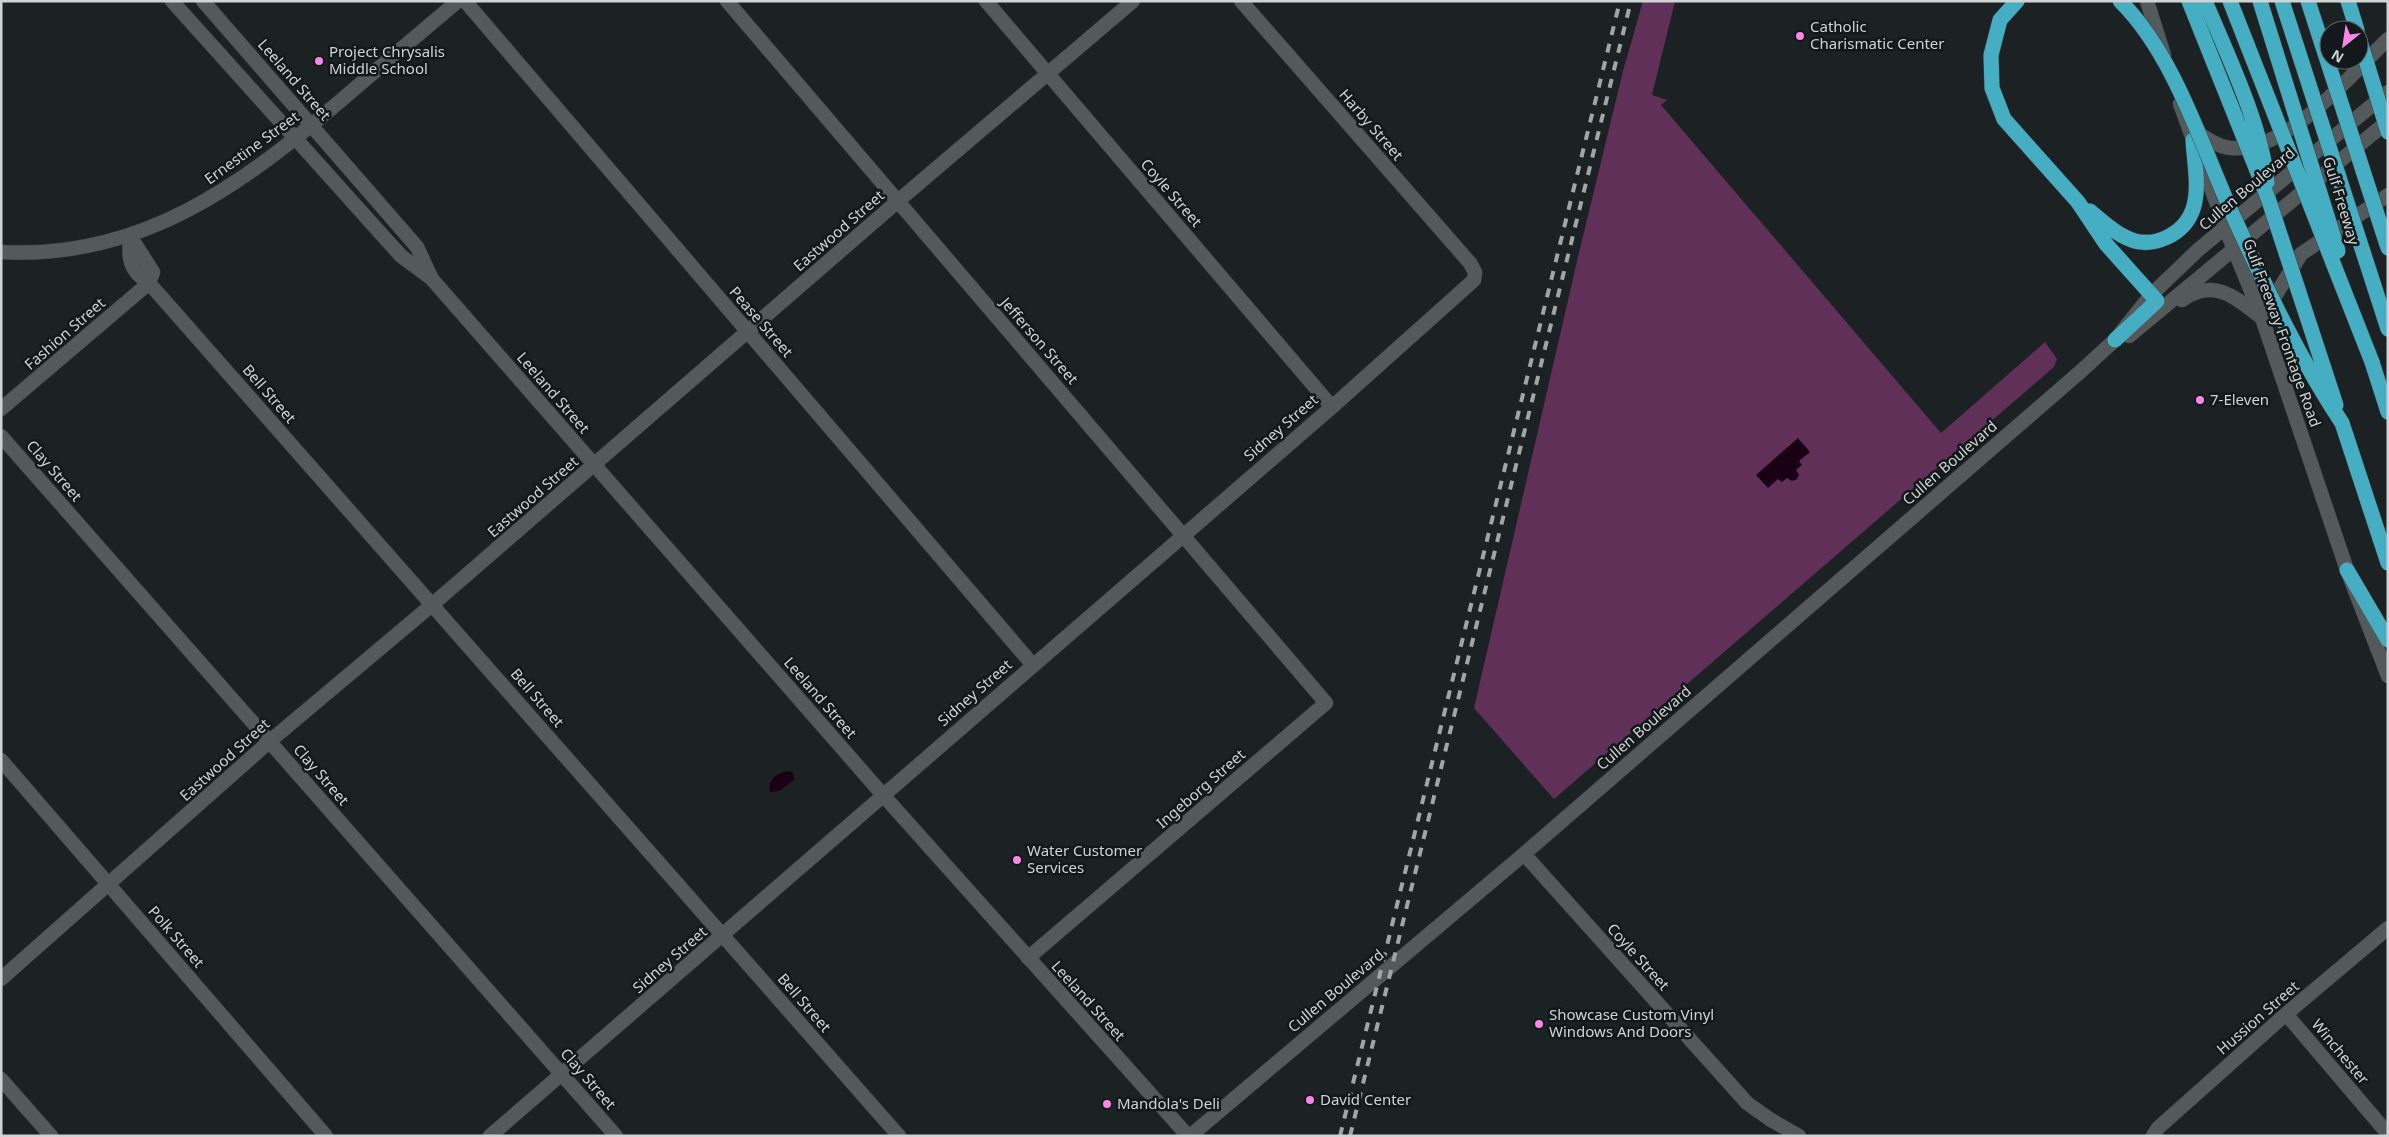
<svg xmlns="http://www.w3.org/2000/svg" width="2389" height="1137" viewBox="0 0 2389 1137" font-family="'Noto Sans',sans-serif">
<rect width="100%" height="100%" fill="#1c2223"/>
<!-- green -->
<path fill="#613059" d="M1643,1H1675L1652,95L1667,100L1661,105L1941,433L2045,342L2057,359L2054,367L1554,799L1474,708L1578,257L1623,71Z"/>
<!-- water -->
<path fill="#190015" d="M1798,438L1810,452L1799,461L1802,465L1796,470L1799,475L1797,479L1792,481L1787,478L1782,482L1778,479L1768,488L1756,475Z
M790,771L793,773L794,780L779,791L770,792C767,779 778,772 790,771Z"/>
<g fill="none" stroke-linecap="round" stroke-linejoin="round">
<!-- minor casing -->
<g stroke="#3b3f40" stroke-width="15">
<path id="minor" d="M465,1L1032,664
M727,1L1326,703L1028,958
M986,1L1332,407
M130,236C128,258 129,271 149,283L899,1136
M130,236L153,272L149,283
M1,409L149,283
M1,436L616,1136
M1524,854L1747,1103L1771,1120L1799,1136
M1,979L270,741L433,604L898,201L1133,1
M2286,1014L2388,1134
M1,1079L51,1136
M490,1136L1332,407L1474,280L1475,272L1470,263L1241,1
M2153,1136L2158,1128L2286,1014L2388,928"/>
</g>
<!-- tertiary casing -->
<g stroke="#3b3f40" stroke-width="15">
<path id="tertiary" d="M2182,300C2214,277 2236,298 2262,318
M2129,336L2388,121
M1190,1136L1524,854L2080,372L2115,340L2151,295L2198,250L2388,92"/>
</g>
<!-- secondary casing -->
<g stroke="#3b3f40" stroke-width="15">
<path id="secondary" d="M172,1L401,256L431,278L883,795L1188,1136
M203,1L417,247L431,277
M2147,1L2164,55
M2180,104L2229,237L2262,318L2347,570L2388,676
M2194,129C2203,137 2218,147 2231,148C2289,152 2349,76 2388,39
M1,252C142,260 243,184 345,97C382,65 420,33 458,1
M2267,309L2301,254L2388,195
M1,760L326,1136"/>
</g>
<!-- motorway casing -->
<g stroke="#3b3f40" stroke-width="16">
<path id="motorway" d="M2017,1L2000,20L1991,55L1992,88L2004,119L2078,202L2106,244L2157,301L2115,340
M2348,1L2357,30
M2090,211C2101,220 2113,232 2127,238C2152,250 2184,235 2193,209C2200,189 2194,161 2193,140
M2372,362L2388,412
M2342,423L2388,563
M2347,570L2388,640"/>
</g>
<!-- minor -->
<use href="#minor" stroke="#545a5b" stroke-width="14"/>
<!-- tertiary -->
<use href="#tertiary" stroke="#545a5b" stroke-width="14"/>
<!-- secondary -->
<use href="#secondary" stroke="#545a5b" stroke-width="14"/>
<!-- motorway -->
<use href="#motorway" stroke="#45aec3" stroke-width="15"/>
<!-- rail -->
<path stroke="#a0a5a5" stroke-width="4" stroke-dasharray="9 9" stroke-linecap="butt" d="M1340,1136L1620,1
M1350,1136L1631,1"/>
<!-- motorway-bridge casing -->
<g stroke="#3b3f40" stroke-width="16" stroke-linecap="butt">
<path id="motorway-bridge" d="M2120,1C2176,56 2203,151 2236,222C2267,290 2300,360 2342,423
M2189,1L2268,198L2336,405
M2205,1C2227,54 2262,126 2267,182
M2230,1L2372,362
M2260,1L2338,251
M2282,1L2388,329
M2308,1L2388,248
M2359,38L2388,132"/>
</g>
<!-- motorway-bridge -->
<use href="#motorway-bridge" stroke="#45aec3" stroke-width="15"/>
</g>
<!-- markers -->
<g fill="#fa87e8" stroke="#13181a" stroke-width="2">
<circle cx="1800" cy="36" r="5"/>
<circle cx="319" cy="61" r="5"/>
<circle cx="2200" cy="400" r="5"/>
<circle cx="1017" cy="860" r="5"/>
<circle cx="1539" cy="1024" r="5"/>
<circle cx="1310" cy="1100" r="5"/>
<circle cx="1107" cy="1104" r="5"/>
</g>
<g text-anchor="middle" stroke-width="5" stroke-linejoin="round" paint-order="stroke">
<!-- poi labels -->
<g font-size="15" fill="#cfd3d3" stroke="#13181a" text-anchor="start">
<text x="1810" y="32">Catholic<tspan x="1810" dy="17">Charismatic Center</tspan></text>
<text x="329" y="57">Project Chrysalis<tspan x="329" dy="17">Middle School</tspan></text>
<text x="2210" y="405">7-Eleven</text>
<text x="1027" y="856">Water Customer<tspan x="1027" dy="17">Services</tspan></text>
<text x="1549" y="1020">Showcase Custom Vinyl<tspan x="1549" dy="17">Windows And Doors</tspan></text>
<text x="1320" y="1105">David Center</text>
<text x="1117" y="1109">Mandola's Deli</text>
</g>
<!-- street labels -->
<g font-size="15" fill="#cfd3d3" stroke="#13181a">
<text transform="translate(294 80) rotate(49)" y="5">Leeland Street</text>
<text transform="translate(1371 125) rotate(49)" y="5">Harby Street</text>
<text transform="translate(252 148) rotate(-36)" y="5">Ernestine Street</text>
<text transform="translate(2247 189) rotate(-40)" y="5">Cullen Boulevard</text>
<text transform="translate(1171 193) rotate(49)" y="5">Coyle Street</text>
<text transform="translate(2341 201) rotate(73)" y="5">Gulf Freeway</text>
<text transform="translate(839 231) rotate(-41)" y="5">Eastwood Street</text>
<text transform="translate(761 322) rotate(49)" y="5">Pease Street</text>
<text transform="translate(2282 333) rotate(70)" y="5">Gulf Freeway Frontage Road</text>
<text transform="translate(65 334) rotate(-41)" y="5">Fashion Street</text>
<text transform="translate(1039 341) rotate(49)" y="5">Jefferson Street</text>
<text transform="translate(553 393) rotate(49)" y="5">Leeland Street</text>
<text transform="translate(269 394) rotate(49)" y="5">Bell Street</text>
<text transform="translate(1281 428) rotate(-41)" y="5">Sidney Street</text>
<text transform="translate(1950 463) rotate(-41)" y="5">Cullen Boulevard</text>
<text transform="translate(54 471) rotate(49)" y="5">Clay Street</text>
<text transform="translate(533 497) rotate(-41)" y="5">Eastwood Street</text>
<text transform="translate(975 693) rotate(-41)" y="5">Sidney Street</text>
<text transform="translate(537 698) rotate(49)" y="5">Bell Street</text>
<text transform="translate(820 698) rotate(49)" y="5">Leeland Street</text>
<text transform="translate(1644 728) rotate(-41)" y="5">Cullen Boulevard</text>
<text transform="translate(225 760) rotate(-42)" y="5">Eastwood Street</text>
<text transform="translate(321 775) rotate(49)" y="5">Clay Street</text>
<text transform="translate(1201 789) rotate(-41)" y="5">Ingeborg Street</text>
<text transform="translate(176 937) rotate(49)" y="5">Polk Street</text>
<text transform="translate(1638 957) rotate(48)" y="5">Coyle Street</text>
<text transform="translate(670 960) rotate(-41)" y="5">Sidney Street</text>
<text transform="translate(1336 991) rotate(-40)" y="5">Cullen Boulevard</text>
<text transform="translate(1088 1001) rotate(48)" y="5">Leeland Street</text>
<text transform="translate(804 1003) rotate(49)" y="5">Bell Street</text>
<text transform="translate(2258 1018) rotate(-41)" y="5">Hussion Street</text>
<text transform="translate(2340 1052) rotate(50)" y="5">Winchester</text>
<text transform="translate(588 1079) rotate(49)" y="5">Clay Street</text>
</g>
</g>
<!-- border -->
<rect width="2389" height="1137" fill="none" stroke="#cfd3d3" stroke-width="5"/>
<!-- north arrow -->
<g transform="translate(2344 45) rotate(210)"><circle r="24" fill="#13181a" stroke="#5e6364"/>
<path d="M0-4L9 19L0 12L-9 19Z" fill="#fa87e8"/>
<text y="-8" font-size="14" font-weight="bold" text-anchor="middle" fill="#cfd3d3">N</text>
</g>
</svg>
